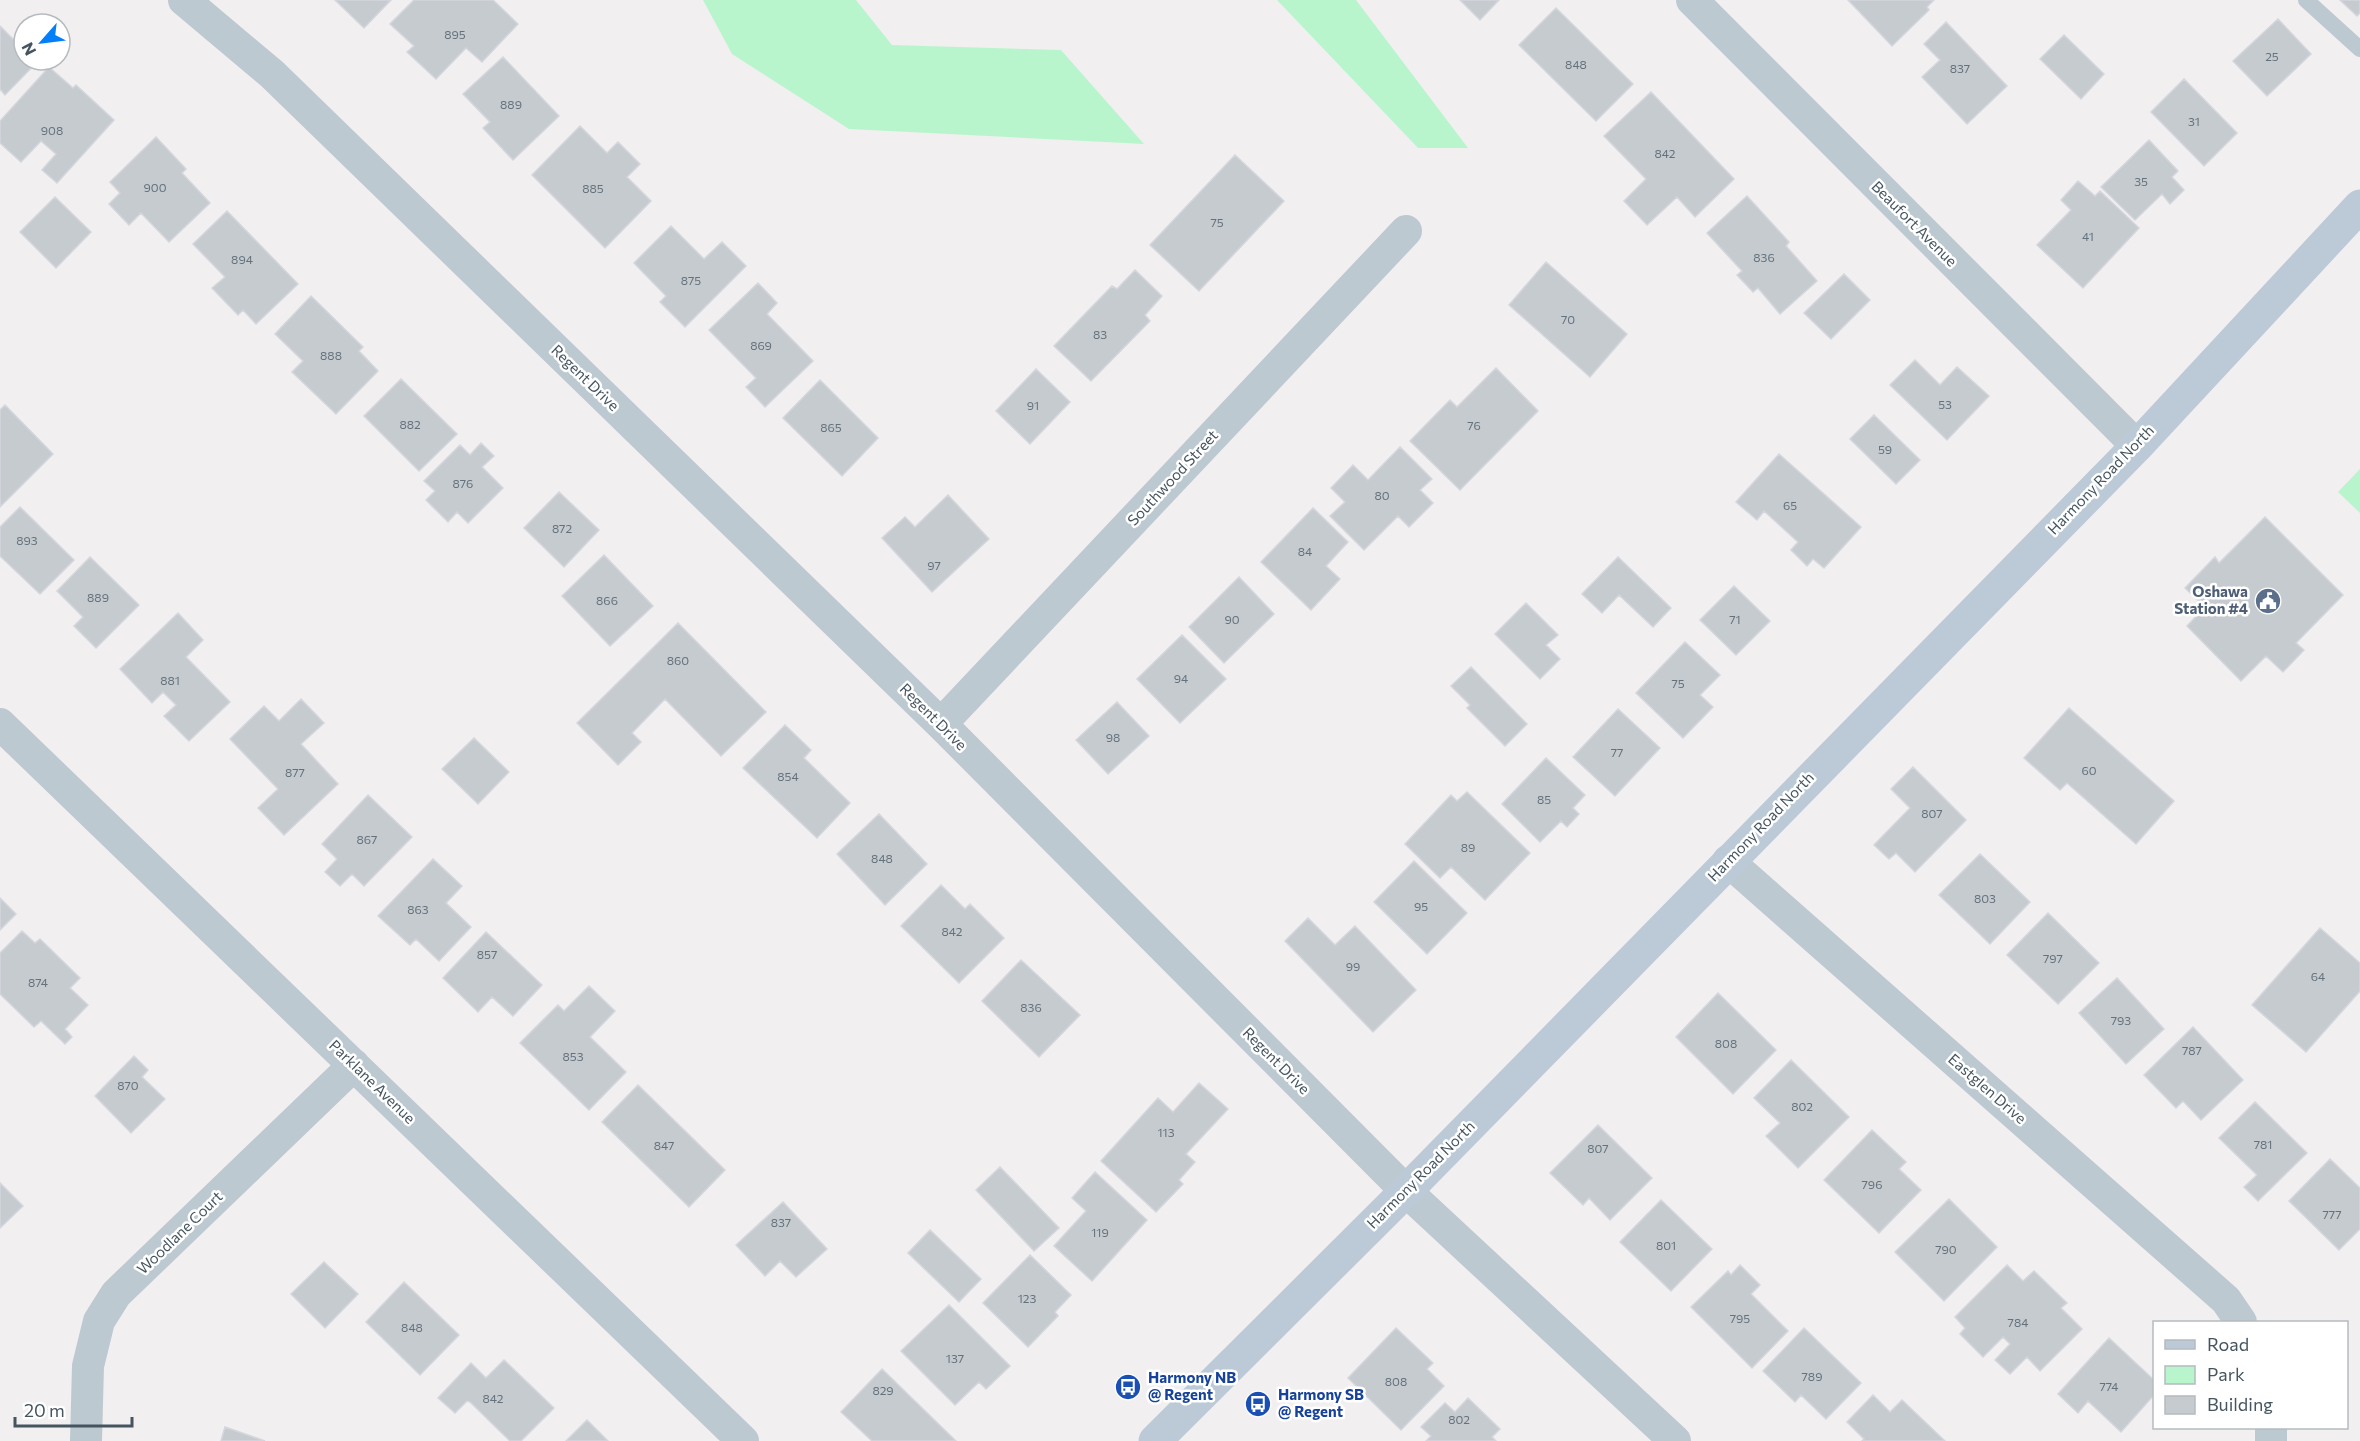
<svg xmlns="http://www.w3.org/2000/svg" width="2360" height="1441" viewBox="0 0 2360 1441" font-family="Commissioner,sans-serif">
<rect width="100%" height="100%" fill="#f2eff0"/>
<!-- green -->
<path fill="#b9f5cc" d="M703,0H856L892,45L1061,50L1144,144L849,129L732,54Z
M1277,0H1356L1468,148H1418Z
M2360,469V513L2338,492Z"/>
<!-- building -->
<path fill="#c6cbd0" stroke="#d3d6dc" stroke-width="1.5" d="M335,0H391L364,28Z
M414,0H493L518,24L482,62L466,48L436,79L407,52L414,46L390,24Z
M1460,0H1499L1480,20Z
M1848,0H1934L1927,7L1929,10L1892,46Z
M2340,0H2360V13L2357,16Z
M1556,8L1633,84L1596,121L1519,45Z
M2278,19L2311,54L2267,96L2233,61Z
M1946,22L2007,86L1967,124L1922,77L1940,60L1924,44Z
M0,26L21,47L24,44V60H39L5,95L0,89Z
M2064,35L2104,74L2081,99L2040,59Z
M503,57L559,116L513,160L483,128L490,122L463,94Z
M49,67L73,88L76,85L114,120L57,183L42,170L56,154L41,141L21,162L0,143V121Z
M2184,79L2237,133L2204,166L2151,112Z
M1651,92L1734,179L1695,217L1677,197L1647,225L1624,201L1646,179L1604,136Z
M580,126L607,153L618,142L640,164L627,177L651,201L605,248L532,175Z
M156,137L186,169L182,173L210,203L169,242L141,213L129,225L109,204L120,193L110,182Z
M2149,140L2178,171L2172,177L2184,190L2170,204L2162,194L2135,220L2101,187Z
M1235,155L1284,201L1199,291L1150,245Z
M2078,181L2095,196L2100,191L2139,228L2083,288L2037,245L2071,210L2061,200Z
M1747,196L1789,242L1786,246L1817,281L1780,314L1758,288L1753,292L1737,275L1742,271L1707,233Z
M55,197L91,232L56,268L20,232Z
M227,211L298,284L256,324L243,310L238,315L212,288L225,277L193,244Z
M671,226L704,259L722,242L746,266L685,327L660,302L666,296L634,263Z
M1546,262L1627,334L1590,377L1509,305Z
M1135,270L1162,296L1145,315L1150,321L1091,381L1054,346L1112,286L1117,289Z
M1844,274L1870,300L1831,339L1804,313Z
M758,283L777,303L767,314L813,361L765,407L746,387L756,378L709,330Z
M311,296L363,347L359,351L378,371L336,414L292,372L303,361L275,334Z
M1915,360L1940,385L1957,367L1989,396L1947,440L1890,385Z
M1496,368L1538,411L1460,490L1410,441L1450,400L1457,407Z
M1036,369L1070,402L1030,444L996,411Z
M401,379L457,434L419,471L364,416Z
M820,380L878,438L842,476L783,418Z
M5,405L53,454L0,507V410Z
M1874,415L1920,460L1896,484L1850,439Z
M481,443L494,456L482,467L503,488L468,523L457,512L448,522L426,500L435,491L424,481L460,445L470,455Z
M1400,447L1432,479L1420,490L1433,503L1409,527L1398,516L1364,550L1330,516L1345,502L1331,488L1353,465L1368,480Z
M1779,454L1861,527L1824,568L1813,559L1807,566L1791,550L1798,542L1764,511L1757,520L1736,502Z
M559,492L599,530L564,567L524,528Z
M948,495L989,539L932,592L882,538L905,517L915,527Z
M20,507L74,560L40,594L0,556V527Z
M1313,508L1348,542L1326,566L1340,579L1311,610L1261,562Z
M2265,517L2343,595L2296,643L2304,650L2283,672L2266,656L2241,681L2187,626L2205,607L2185,588L2215,557L2219,563Z
M604,555L653,606L610,646L562,596Z
M90,557L139,605L96,648L74,626L83,617L57,591Z
M1618,557L1671,608L1653,627L1619,595L1602,613L1582,594Z
M1239,577L1274,614L1224,663L1189,627Z
M1734,586L1770,621L1736,655L1700,620Z
M1526,603L1558,635L1546,645L1560,659L1540,679L1495,634Z
M178,613L203,640L186,657L230,702L189,741L164,716L176,705L163,692L152,703L120,669Z
M678,623L766,712L721,756L665,699L632,733L641,742L618,765L577,723Z
M1182,635L1226,679L1180,723L1137,679Z
M1685,642L1720,675L1700,695L1713,707L1683,738L1636,693Z
M1471,667L1527,724L1505,746L1467,708L1470,705L1451,686Z
M301,699L324,723L301,744L338,784L284,835L258,808L278,789L230,739L264,706L279,721Z
M1117,702L1149,736L1108,774L1076,740Z
M2069,708L2174,801L2136,844L2067,783L2060,790L2024,758Z
M1618,709L1660,748L1615,796L1573,757Z
M785,725L811,750L804,758L850,803L817,838L743,768Z
M474,738L509,772L478,804L442,769Z
M1546,758L1585,795L1573,808L1579,814L1567,827L1561,821L1540,842L1502,804Z
M1913,767L1966,820L1915,872L1896,853L1889,859L1874,845L1910,808L1891,789Z
M1467,792L1530,853L1485,900L1451,867L1440,878L1405,844L1451,795L1457,801Z
M368,795L412,837L364,886L352,874L340,886L325,872L337,859L322,844Z
M879,814L927,864L885,905L837,854Z
M1980,854L2030,902L1990,944L1939,895Z
M433,859L462,886L446,903L471,927L439,961L416,939L410,945L378,916Z
M1414,861L1467,913L1427,954L1374,902Z
M941,885L965,909L970,904L1004,938L959,983L901,926Z
M0,898L16,914L0,930Z
M2048,913L2099,963L2058,1004L2007,955Z
M1308,918L1335,945L1355,926L1416,990L1373,1032L1285,941Z
M2320,928L2360,963V991L2306,1052L2252,1005Z
M22,931L35,943L40,939L80,978L70,988L88,1005L65,1029L72,1037L65,1044L41,1021L34,1027L0,994V953Z
M486,932L542,985L513,1016L492,997L478,1012L443,978Z
M1021,960L1080,1015L1039,1057L982,1001Z
M2117,978L2164,1029L2126,1064L2079,1013Z
M589,986L615,1011L590,1037L626,1072L589,1110L520,1043L558,1005L564,1011Z
M1718,993L1776,1050L1733,1094L1676,1037Z
M2193,1027L2243,1080L2201,1120L2183,1101L2176,1108L2144,1075Z
M134,1056L148,1070L142,1077L165,1099L131,1133L95,1096Z
M1791,1060L1849,1117L1798,1168L1766,1136L1780,1123L1754,1098Z
M1199,1083L1228,1109L1186,1154L1195,1162L1179,1180L1183,1184L1156,1212L1101,1161L1158,1098L1173,1112Z
M638,1085L725,1170L689,1207L602,1122Z
M2255,1102L2307,1153L2258,1201L2244,1187L2257,1175L2219,1138Z
M1598,1125L1652,1178L1610,1220L1589,1198L1583,1205L1550,1173Z
M1872,1130L1906,1162L1899,1169L1921,1190L1879,1233L1824,1180Z
M2330,1159L2360,1188V1229L2339,1250L2289,1201Z
M1000,1167L1059,1228L1034,1251L976,1190Z
M1095,1172L1147,1220L1092,1281L1054,1246L1086,1211L1072,1198Z
M0,1183L23,1206L0,1228Z
M1949,1199L1997,1247L1944,1301L1895,1252Z
M1661,1200L1712,1249L1671,1291L1620,1242Z
M783,1202L827,1249L796,1277L780,1261L765,1276L736,1245Z
M930,1230L981,1279L959,1302L908,1253Z
M1030,1255L1071,1295L1055,1312L1058,1316L1028,1347L983,1303Z
M324,1262L358,1294L325,1328L291,1294Z
M1740,1265L1760,1285L1751,1294L1788,1331L1752,1368L1691,1307L1728,1271L1731,1275Z
M2007,1265L2023,1281L2034,1271L2067,1303L2061,1308L2082,1329L2040,1371L2027,1357L2010,1374L1995,1360L2010,1344L2003,1337L1983,1357L1960,1334L1965,1328L1955,1317Z
M404,1282L459,1335L420,1375L366,1322Z
M949,1305L1010,1366L986,1389L979,1382L955,1405L901,1351Z
M1396,1328L1433,1363L1427,1369L1444,1386L1401,1430L1348,1378Z
M1804,1328L1861,1383L1826,1419L1801,1395L1795,1402L1763,1371Z
M2109,1338L2154,1380V1395L2121,1432L2088,1401L2078,1413L2058,1394Z
M504,1360L554,1408L521,1441H510L470,1402L467,1401L455,1413L438,1398L471,1363L486,1378Z
M882,1369L956,1441H872L841,1412Z
M1873,1395L1890,1412L1902,1400L1945,1441H1862L1864,1439L1847,1422Z
M1468,1398L1500,1429L1492,1437L1496,1441H1426L1431,1436L1421,1427L1445,1403L1455,1412Z
M587,1420L608,1441H566Z
M225,1427L265,1441H221Z"/>
<g fill="none" stroke-linecap="round" stroke-linejoin="round">
<!-- service -->
<path stroke="#bcc9d1" stroke-width="16" d="M2306,0L2360,49"/>
<!-- minor -->
<path stroke="#bcc9d1" stroke-width="32" d="M184,0L272,74L941,724L1406,1191L1675,1441
M1692,0L2137,446
M0,724L743,1441
M941,724L1406,231
M1728,861L2226,1300L2241,1322
M2271,1428V1441
M86,1441L88,1366L99,1321L116,1294L354,1065"/>
<!-- secondary -->
<path stroke="#bbcad6" stroke-width="33" d="M1155,1441L1406,1191L2137,446L2360,206"/>
</g>
<!-- icons -->
<defs>
<g id="civic-disc" transform="scale(1.35)"><circle r="9.5" fill="#5c6f8a" stroke="#fff"/><path d="M-.6-6.5H3V-4.5H.6V-3L4-1V1h2V6H-6V1h2V-1L-.6-3ZM-1.2 2.5V6h2.4V2.5Z" fill="#fff"/></g>
<g id="bus-disc" transform="scale(1.35)"><circle r="9.5" fill="#1a4fb4" stroke="#fff"/><path d="M-5-6H5V4H4V6H2V4H-2V6H-4V4H-5ZM-3.5-4V0h7V-4ZM-3.5 1.2v1.5H-2V1.2ZM2 1.2v1.5H3.5V1.2Z" fill="#fff"/></g>
</defs>
<g fill-rule="evenodd">
<use href="#civic-disc" x="2268" y="601"/>
<use href="#bus-disc" x="1128" y="1387"/>
<use href="#bus-disc" x="1258" y="1404"/>
</g>
<g text-anchor="middle" stroke-width="5" stroke-linejoin="round" paint-order="stroke">
<!-- number labels -->
<g font-size="12" fill="#65727c">
<text x="455" y="39">895</text>
<text x="2272" y="61">25</text>
<text x="1576" y="69">848</text>
<text x="1960" y="73">837</text>
<text x="511" y="109">889</text>
<text x="2194" y="126">31</text>
<text x="52" y="135">908</text>
<text x="1665" y="158">842</text>
<text x="2141" y="186">35</text>
<text x="155" y="192">900</text>
<text x="593" y="193">885</text>
<text x="1217" y="227">75</text>
<text x="2088" y="241">41</text>
<text x="1764" y="262">836</text>
<text x="242" y="264">894</text>
<text x="691" y="285">875</text>
<text x="1568" y="324">70</text>
<text x="1100" y="339">83</text>
<text x="761" y="350">869</text>
<text x="331" y="360">888</text>
<text x="1945" y="409">53</text>
<text x="1033" y="410">91</text>
<text x="410" y="429">882</text>
<text x="1474" y="430">76</text>
<text x="831" y="432">865</text>
<text x="1885" y="454">59</text>
<text x="463" y="488">876</text>
<text x="1382" y="500">80</text>
<text x="1790" y="510">65</text>
<text x="562" y="533">872</text>
<text x="27" y="545">893</text>
<text x="1305" y="556">84</text>
<text x="934" y="570">97</text>
<text x="98" y="602">889</text>
<text x="607" y="605">866</text>
<text x="1232" y="624">90</text>
<text x="1735" y="624">71</text>
<text x="678" y="665">860</text>
<text x="1181" y="683">94</text>
<text x="170" y="685">881</text>
<text x="1678" y="688">75</text>
<text x="1113" y="742">98</text>
<text x="1617" y="757">77</text>
<text x="2089" y="775">60</text>
<text x="295" y="777">877</text>
<text x="788" y="781">854</text>
<text x="1544" y="804">85</text>
<text x="1932" y="818">807</text>
<text x="367" y="844">867</text>
<text x="1468" y="852">89</text>
<text x="882" y="863">848</text>
<text x="1985" y="903">803</text>
<text x="1421" y="911">95</text>
<text x="418" y="914">863</text>
<text x="952" y="936">842</text>
<text x="487" y="959">857</text>
<text x="2053" y="963">797</text>
<text x="1353" y="971">99</text>
<text x="2318" y="981">64</text>
<text x="38" y="987">874</text>
<text x="1031" y="1012">836</text>
<text x="2121" y="1025">793</text>
<text x="1726" y="1048">808</text>
<text x="2192" y="1055">787</text>
<text x="573" y="1061">853</text>
<text x="128" y="1090">870</text>
<text x="1802" y="1111">802</text>
<text x="1166" y="1137">113</text>
<text x="2263" y="1149">781</text>
<text x="664" y="1150">847</text>
<text x="1598" y="1153">807</text>
<text x="1872" y="1189">796</text>
<text x="2332" y="1219">777</text>
<text x="781" y="1227">837</text>
<text x="1100" y="1237">119</text>
<text x="1666" y="1250">801</text>
<text x="1946" y="1254">790</text>
<text x="1027" y="1303">123</text>
<text x="1740" y="1323">795</text>
<text x="2018" y="1327">784</text>
<text x="412" y="1332">848</text>
<text x="955" y="1363">137</text>
<text x="1812" y="1381">789</text>
<text x="1396" y="1386">808</text>
<text x="2109" y="1391">774</text>
<text x="883" y="1395">829</text>
<text x="493" y="1403">842</text>
<text x="1459" y="1424">802</text>
</g>
<!-- street labels -->
<g font-size="15" fill="#455560" stroke="#fff">
<text transform="translate(1914 224) rotate(45)" y="5">Beaufort Avenue</text>
<text transform="translate(585 378) rotate(44)" y="5">Regent Drive</text>
<text transform="translate(1173 478) rotate(-47)" y="5">Southwood Street</text>
<text transform="translate(2101 480) rotate(-46)" y="5">Harmony Road North</text>
<text transform="translate(933 717) rotate(45)" y="5">Regent Drive</text>
<text transform="translate(1761 827) rotate(-46)" y="5">Harmony Road North</text>
<text transform="translate(1276 1061) rotate(45)" y="5">Regent Drive</text>
<text transform="translate(372 1082) rotate(44)" y="5">Parklane Avenue</text>
<text transform="translate(1987 1089) rotate(41)" y="5">Eastglen Drive</text>
<text transform="translate(1421 1175) rotate(-45)" y="5">Harmony Road North</text>
<text transform="translate(180 1233) rotate(-44)" y="5">Woodlane Court</text>
</g>
<!-- service labels -->
<g font-size="15" font-weight="bold" fill="#4e5e75" stroke="#fff" text-anchor="end">
<text x="2248" y="597">Oshawa<tspan x="2248" dy="17">Station #4</tspan></text>
</g>
<!-- transit labels -->
<g font-size="15" font-weight="bold" fill="#164399" stroke="#fff" text-anchor="start">
<text x="1148" y="1383">Harmony NB<tspan x="1148" dy="17">@ Regent</tspan></text>
<text x="1278" y="1400">Harmony SB<tspan x="1278" dy="17">@ Regent</tspan></text>
</g>
</g>
<!-- legend -->
<rect x="2153" y="1321" width="195" height="108" fill="#ffffff" stroke="#b5bbbf" stroke-width="1.5"/>
<rect x="2165" y="1340" width="30" height="9" fill="#bbcad6" stroke="#b5bbbf" stroke-width="1.5"/>
<text x="2207" y="1351" font-size="18" fill="#455560">Road</text>
<rect x="2165" y="1366" width="30" height="18" fill="#b9f5cc" stroke="#b5bbbf" stroke-width="1.5"/>
<text x="2207" y="1381" font-size="18" fill="#455560">Park</text>
<rect x="2165" y="1396" width="30" height="18" fill="#c6cbd0" stroke="#b5bbbf" stroke-width="1.5"/>
<text x="2207" y="1411" font-size="18" fill="#455560">Building</text>
<!-- north arrow -->
<g transform="translate(42 42) rotate(242)"><circle r="28" fill="#ffffff" stroke="#b5bbbf" stroke-width="1.5"/>
<path d="M0-4.5L10 22L0 15L-10 22Z" fill="#0380f9"/>
<text y="-9" font-size="16" font-weight="bold" text-anchor="middle" fill="#455560">N</text>
</g>
<!-- scale -->
<path d="M15 1417v9h117v-9" fill="none" stroke="#455560" stroke-width="3"/>
<text x="24" y="1417" font-size="18" fill="#455560" stroke="#ffffff" stroke-width="4.5" paint-order="stroke">20 m</text>
</svg>
